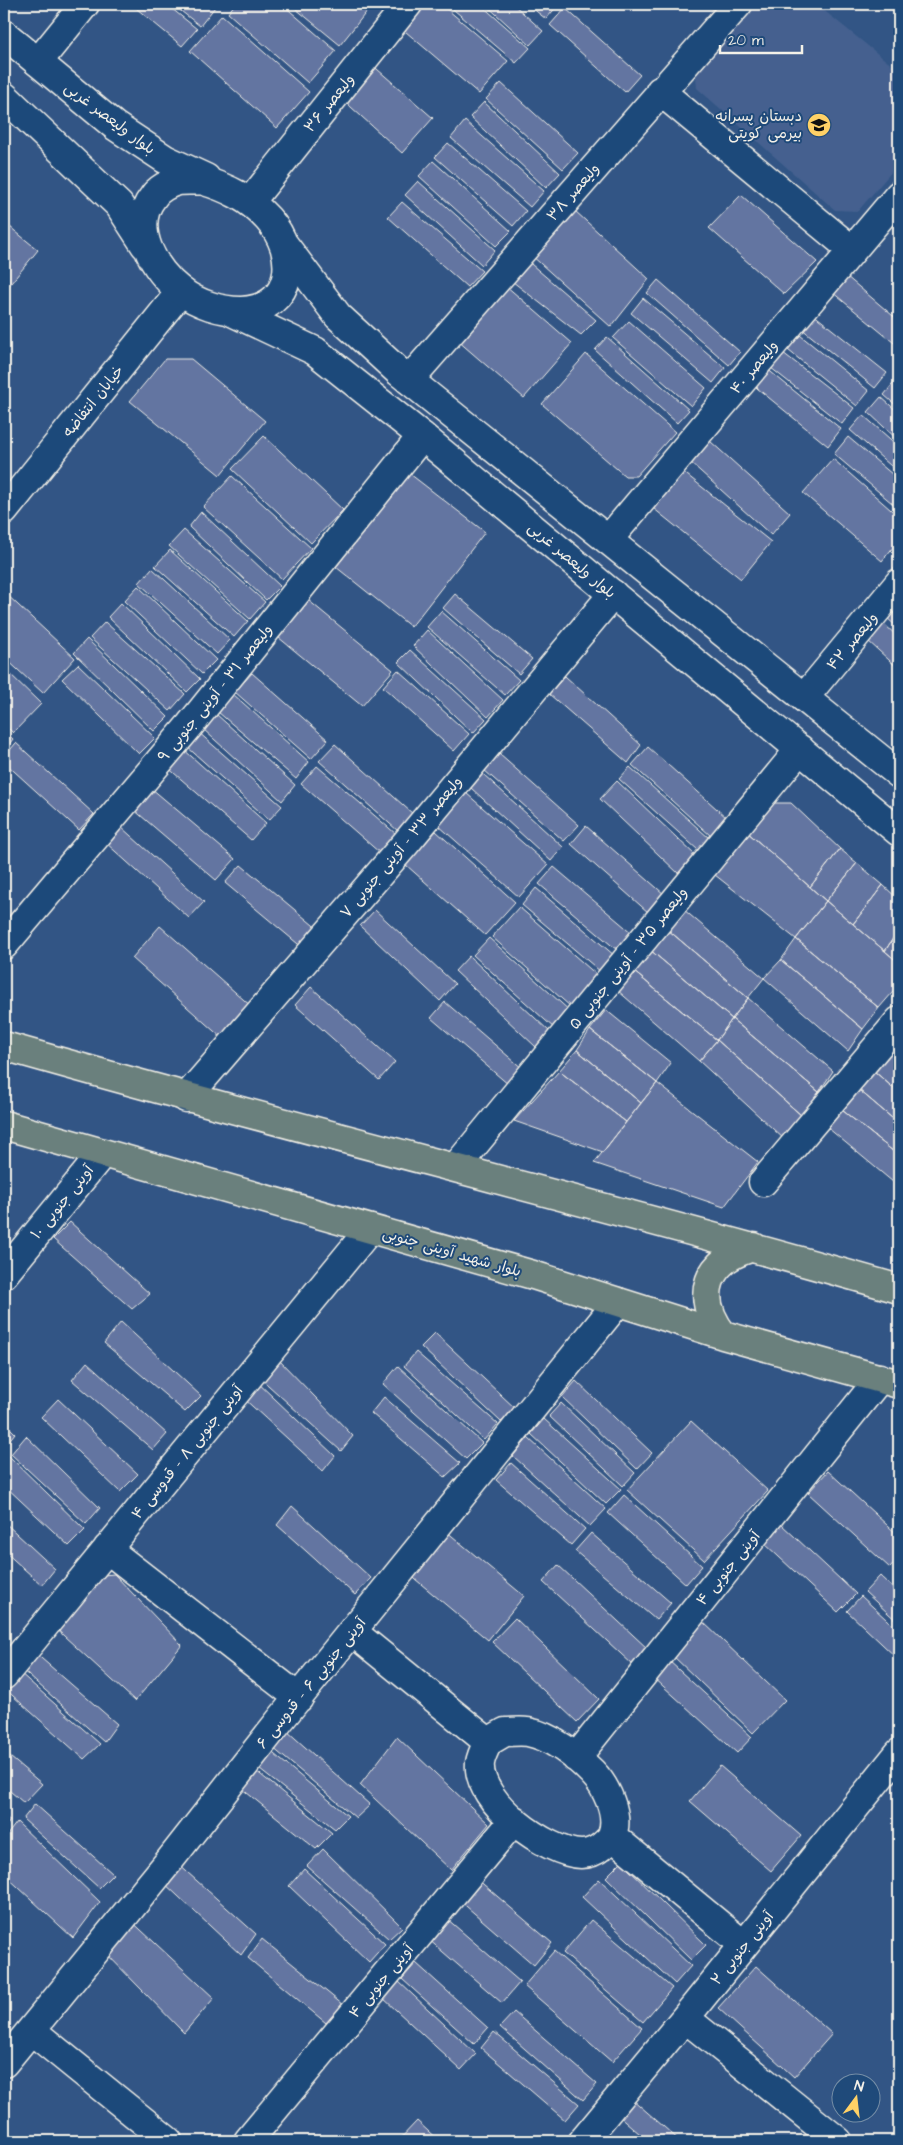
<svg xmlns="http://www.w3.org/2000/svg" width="903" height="2145" viewBox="0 0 903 2145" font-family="'Architects Daughter','Playpen Sans Arabic',sans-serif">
<rect width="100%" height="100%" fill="#325585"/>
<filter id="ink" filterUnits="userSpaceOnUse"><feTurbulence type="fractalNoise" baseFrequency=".02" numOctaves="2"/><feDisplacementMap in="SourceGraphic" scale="10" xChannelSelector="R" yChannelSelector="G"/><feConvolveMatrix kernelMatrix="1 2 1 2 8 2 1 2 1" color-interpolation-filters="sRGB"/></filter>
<g filter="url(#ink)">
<!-- built -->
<path fill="#45618f" d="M752,4H816L899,71V163L858,211L835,210L697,88L695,67Z"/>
<!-- building -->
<path fill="#6374a1" stroke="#f4f1e8" d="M131,4H166L197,29L182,46Z
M172,4H211L215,7L200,26Z
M235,4H282L336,51L308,83L228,13Z
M290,4H370L372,5L340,45Z
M418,4H441L508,61L479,94L399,26Z
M447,4H480L530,48L516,63Z
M485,4H513L543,31L530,45Z
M527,4H559L546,19Z
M565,8L640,75L625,92L550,25Z
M222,15L309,92L277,128L190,51Z
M369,62L433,118L402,153L341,98Z
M501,83L578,153L563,169L486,99Z
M484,102L560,173L546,188L470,117Z
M465,121L544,191L530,207L451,138Z
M448,143L526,211L513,226L435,157Z
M433,161L511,231L496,246L419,176Z
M418,181L495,250L482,265L405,195Z
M741,195L817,262L784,294L709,228Z
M402,202L482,271L467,287L388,217Z
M574,210L649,279L611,327L531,255Z
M4,222L38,250L7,288L4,285Z
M524,258L596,320L581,335L508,278Z
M846,276L899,321V347L832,292Z
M658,280L740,352L729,365L647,293Z
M505,285L572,343L524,398L457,340Z
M643,298L725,368L713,383L631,313Z
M813,314L887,373L875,388L801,328Z
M629,321L706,388L691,406L613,338Z
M795,331L869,391L857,406L783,346Z
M607,337L689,410L677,423L595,350Z
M778,349L854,408L842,424L766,364Z
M586,354L675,432L636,476H625L542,404Z
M165,359H191L265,421L220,475L130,401Z
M766,368L841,429L828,446L752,384Z
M896,380L899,383V408L884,395Z
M881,397L899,413V441L868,412Z
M863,415L899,447V473L850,430Z
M264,436L343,510L311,543L232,469Z
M848,437L899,480V509L834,454Z
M710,441L790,513L771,535L690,462Z
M833,459L899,517V540L882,561L803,493Z
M682,471L771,542L741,579L653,508Z
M410,474L485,532L411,627L336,567Z
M232,476L311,548L282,579L203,507Z
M201,512L280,586L266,600L189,527Z
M184,530L265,602L250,619L169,546Z
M170,550L248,621L234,637L155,566Z
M152,568L230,640L217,654L139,583Z
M138,586L216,660L202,674L124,601Z
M4,592L75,658L43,693L4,657Z
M455,594L532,659L519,674L443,608Z
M899,597V629L884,615Z
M308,600L393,670L362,706L278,637Z
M121,603L200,679L187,692L108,617Z
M441,611L519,680L505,695L427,627Z
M105,622L185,694L170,711L90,638Z
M883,623L899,638V669L868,641Z
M427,630L503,700L488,717L413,646Z
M87,639L168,717L154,731L74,653Z
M410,650L486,719L473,733L398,662Z
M78,664L155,738L139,754L62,679Z
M4,668L41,704L13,733L4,724Z
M398,670L469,734L454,751L383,687Z
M252,673L328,740L311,759L235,692Z
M565,676L641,745L628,763L549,694Z
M233,694L309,762L296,779L218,712Z
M216,714L295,785L282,801L203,729Z
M4,731L13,739L4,751Z
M197,731L282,806L269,820L185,745Z
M16,743L94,814L79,830L4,762V757Z
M335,744L413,814L398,831L319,761Z
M648,747L727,818L711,836L632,765Z
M182,748L266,823L251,840L166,766Z
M499,754L579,825L564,841L484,770Z
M317,766L396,834L380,853L301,784Z
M630,767L709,838L698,850L619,779Z
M483,774L563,847L551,861L471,788Z
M617,781L696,856L679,874L600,799Z
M151,788L235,859L216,880L133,809Z
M466,793L548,865L519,897L438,825Z
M768,803H791L840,849L810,887L746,831Z
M120,826L204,902L189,918L105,842Z
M586,826L665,895L649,913L571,844Z
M436,831L515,902L485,935L406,865Z
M746,831L826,901L796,939L710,871Z
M840,849L857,863L826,901L810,887Z
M857,863L883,885L853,924L826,901Z
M241,865L319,930L304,949L225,883Z
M554,867L632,933L617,950L539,884Z
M883,885L899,900V929L885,951L853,924Z
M536,888L615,956L601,972L522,905Z
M826,901L899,963V985L879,1008L796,939Z
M519,907L598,976L571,1007L492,937Z
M683,909L764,978L748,998L667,929Z
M375,910L455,984L440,1001L360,926Z
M160,926L252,1007L223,1039L132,958Z
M667,929L748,998L732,1019L649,949Z
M899,929V963L885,951Z
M489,938L571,1012L555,1029L473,955Z
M796,939L879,1008L863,1029L781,960Z
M649,949L732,1019L717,1040L633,971Z
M469,956L550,1032L536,1047L455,971Z
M781,960L863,1029L848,1051L764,978Z
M633,971L717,1040L699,1061L617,990Z
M311,987L395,1062L379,1080L295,1005Z
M748,998L833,1071L819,1092L732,1019Z
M445,1002L523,1069L509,1085L431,1018Z
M606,1010L671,1063L657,1083L590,1030Z
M732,1019L819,1092L802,1116L717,1040Z
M590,1030L657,1083L641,1103L577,1050Z
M717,1040L802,1116L785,1140L699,1061Z
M899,1040V1059L890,1052Z
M577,1050L641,1103L626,1122L559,1071Z
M890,1052L899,1059V1093L874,1071Z
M559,1071L626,1122L603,1152L514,1121Z
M874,1071L899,1093V1124L859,1090Z
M657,1083L758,1162L724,1207L594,1163Z
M859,1090L899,1124V1156L842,1110Z
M842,1110L899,1156V1187L828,1128Z
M70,1222L150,1294L132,1309L53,1239Z
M121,1322L201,1396L185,1412L104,1343Z
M435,1333L517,1410L501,1422L421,1347Z
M416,1352L498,1424L484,1440L404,1366Z
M276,1357L353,1436L341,1451L258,1376Z
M87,1362L167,1434L153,1450L72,1380Z
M398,1366L482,1443L466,1459L383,1384Z
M254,1379L335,1456L323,1471L241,1396Z
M576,1381L652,1453L637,1469L562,1397Z
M384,1397L460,1463L445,1477L371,1413Z
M58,1399L138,1474L120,1492L41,1417Z
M561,1403L635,1473L623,1486L549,1416Z
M544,1419L621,1489L606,1504L531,1434Z
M691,1421L768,1491L704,1560L627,1490Z
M4,1422L15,1433L4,1447Z
M26,1436L100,1508L86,1524L11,1454Z
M528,1438L606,1509L590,1526L513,1456Z
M8,1455L85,1530L69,1546L4,1485V1461Z
M511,1463L585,1529L571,1545L496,1480Z
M828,1471L899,1536V1558L890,1568L808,1493Z
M624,1495L702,1566L686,1584L608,1513Z
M292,1506L371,1578L355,1595L277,1525Z
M4,1522L55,1569L42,1585L4,1551Z
M781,1524L856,1594L838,1612L764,1543Z
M446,1531L524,1596L488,1640L409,1574Z
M591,1533L671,1603L656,1620L575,1551Z
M558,1565L648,1649L633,1665L543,1582Z
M114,1574L182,1645L135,1701L52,1625L93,1576Z
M880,1576L899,1594V1623L865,1592Z
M861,1596L899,1631V1660L847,1611Z
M515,1618L599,1699L577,1722L492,1642Z
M702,1621L785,1700L753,1733L670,1653Z
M34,1652L117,1724L104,1742L20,1668Z
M668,1660L752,1737L737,1753L653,1677Z
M19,1672L100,1744L84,1759L4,1688Z
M286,1730L370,1805L356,1818L272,1747Z
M397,1737L489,1824L451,1870L360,1785Z
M268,1749L348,1816L335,1829L255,1766Z
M4,1752L42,1784L24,1803L4,1786Z
M720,1766L801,1836L771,1871L690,1801Z
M255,1770L332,1833L316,1849L241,1788Z
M35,1804L113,1874L99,1888L23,1819Z
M4,1815L10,1821L4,1829Z
M17,1822L100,1902L73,1938L4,1874V1839Z
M323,1849L402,1927L389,1939L307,1866Z
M621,1862L706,1945L691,1960L606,1877Z
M177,1863L256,1934L241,1955L162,1881Z
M304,1869L385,1944L369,1962L289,1886Z
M477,1879L552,1943L534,1965L459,1900Z
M599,1879L691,1966L675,1984L582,1897Z
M126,1916L214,1998L184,2033L99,1946Z
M446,1918L520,1982L502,2003L428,1939Z
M591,1920L672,1988L643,2022L563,1953Z
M262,1939L343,2005L326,2023L248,1958Z
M554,1951L642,2028L612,2062L524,1986Z
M416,1963L488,2028L474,2044L402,1979Z
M756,1966L832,2034L794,2077L718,2008Z
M398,1981L476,2054L461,2070L383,1998Z
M514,2012L597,2084L583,2100L500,2027Z
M494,2032L579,2104L565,2120L481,2048Z
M631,2098L680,2141H648L617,2114Z
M417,2121L439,2141H400L399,2140Z"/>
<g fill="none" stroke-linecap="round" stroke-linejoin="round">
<!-- street casing -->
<g stroke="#f4f1e8" stroke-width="31">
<path id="street" d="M38,62L85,4
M660,91L852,250
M250,202L408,4
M409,380L738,4
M4,511L181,291
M608,540L899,195
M804,698L899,583
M4,945L190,725L422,436
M186,1098L406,843L613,594
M456,1167L800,749
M763,1182L899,1021
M4,1274L102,1154
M107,1549L299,1698
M353,1632L488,1742
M4,1675L370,1229
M505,1732C512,1732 521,1731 528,1732C551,1736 576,1756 592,1772C606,1786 620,1815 612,1835C611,1839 605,1843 602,1846C596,1851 589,1854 581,1854C547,1853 476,1802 480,1763C481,1756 485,1748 488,1742Z
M576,1758L880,1378
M612,1836L744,1945
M685,2018L838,2141
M31,2030L168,2141
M4,2063L170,1860L281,1719L618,1302
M248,2141L514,1820
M583,2141L685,2018L899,1753"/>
</g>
<!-- secondary casing -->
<g stroke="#f4f1e8" stroke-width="31">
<path id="secondary" d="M4,34L115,126L165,159L206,178
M4,96L119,205L145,245
M201,180C228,188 249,198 268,219C299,253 295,309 241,311C221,311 198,304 181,291C154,271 129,227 153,197C158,189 169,183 178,181C185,180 193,181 201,180Z
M283,243L338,316L399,372L899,774
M230,311L315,351L422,436L899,832"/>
</g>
<!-- primary casing -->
<g stroke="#f4f1e8" stroke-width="31">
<path id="primary" d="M4,1046C301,1131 602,1203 899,1289
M4,1125L533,1275L723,1335L899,1384
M723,1335C693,1296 707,1259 754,1247"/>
</g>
<!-- street -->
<use href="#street" stroke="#1f4a7a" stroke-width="28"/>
<!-- secondary -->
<use href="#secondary" stroke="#1f4a7a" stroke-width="28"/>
<!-- primary -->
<use href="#primary" stroke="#6a807d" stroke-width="28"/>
</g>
</g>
<!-- icons -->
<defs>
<g id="school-disc" transform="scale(1.25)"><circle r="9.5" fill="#ffd166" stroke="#1f4a7a"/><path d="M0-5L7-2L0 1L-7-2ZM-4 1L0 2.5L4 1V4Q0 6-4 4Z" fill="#111"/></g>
</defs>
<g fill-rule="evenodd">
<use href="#school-disc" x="819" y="125"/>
</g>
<g text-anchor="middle" stroke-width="4" stroke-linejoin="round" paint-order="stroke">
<!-- street labels -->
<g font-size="15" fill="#f4f1e8" stroke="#1f4a7a">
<text transform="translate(329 103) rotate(-51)" y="5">ولیعصر ۳۶</text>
<text transform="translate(110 118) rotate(37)" y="5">بلوار ولیعصر غربی</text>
<text transform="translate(573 192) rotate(-49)" y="5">ولیعصر ۳۸</text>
<text transform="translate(754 367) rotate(-50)" y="5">ولیعصر ۴۰</text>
<text transform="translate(93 401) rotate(-51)" y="5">خیابان انتفاضه</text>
<text transform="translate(572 560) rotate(40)" y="5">بلوار ولیعصر غربی</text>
<text transform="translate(852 641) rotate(-50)" y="5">ولیعصر ۴۲</text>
<text transform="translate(215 693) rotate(-51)" y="5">ولیعصر ۳۱ - آوینی جنوبی ۹</text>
<text transform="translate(401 847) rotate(-50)" y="5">ولیعصر ۳۳ - آوینی جنوبی ۷</text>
<text transform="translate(628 958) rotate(-51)" y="5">ولیعصر ۳۵ - آوینی جنوبی ۵</text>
<text transform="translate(62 1202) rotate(-51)" y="5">آوینی جنوبی ۱۰</text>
<text transform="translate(452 1252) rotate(16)" y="5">بلوار شهید آوینی جنوبی</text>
<text transform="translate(187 1452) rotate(-51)" y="5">آوینی جنوبی ۸ - قدوسی ۴</text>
<text transform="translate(728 1568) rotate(-51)" y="5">آوینی جنوبی ۴</text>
<text transform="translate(311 1683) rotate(-51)" y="5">آوینی جنوبی ۶ - قدوسی ۶</text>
<text transform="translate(742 1948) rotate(-51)" y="5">آوینی جنوبی ۲</text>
<text transform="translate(381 1981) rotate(-50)" y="5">آوینی جنوبی ۴</text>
</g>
<!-- poi labels -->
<g font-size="15" fill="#f4f1e8" stroke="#1f4a7a" text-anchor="end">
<text x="802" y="121">دبستان پسرانه<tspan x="802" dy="17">بیرمی کویتی</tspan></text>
</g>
</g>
<!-- margin -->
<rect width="903" height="2145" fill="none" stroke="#1f4a7a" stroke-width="20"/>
<rect x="10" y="10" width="883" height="2125" fill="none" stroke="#f4f1e8" stroke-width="2" filter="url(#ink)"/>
<!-- north arrow -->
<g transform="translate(856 2098) rotate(15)"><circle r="24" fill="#1f4a7a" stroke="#748da6"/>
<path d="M0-4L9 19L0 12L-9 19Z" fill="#ffd166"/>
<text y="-8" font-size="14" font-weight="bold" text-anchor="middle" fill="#f4f1e8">N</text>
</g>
<!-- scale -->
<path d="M720 45v8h82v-8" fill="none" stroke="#f4f1e8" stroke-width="2.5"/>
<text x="728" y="45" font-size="15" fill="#f4f1e8" stroke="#1f4a7a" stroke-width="4" paint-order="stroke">20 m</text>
</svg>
